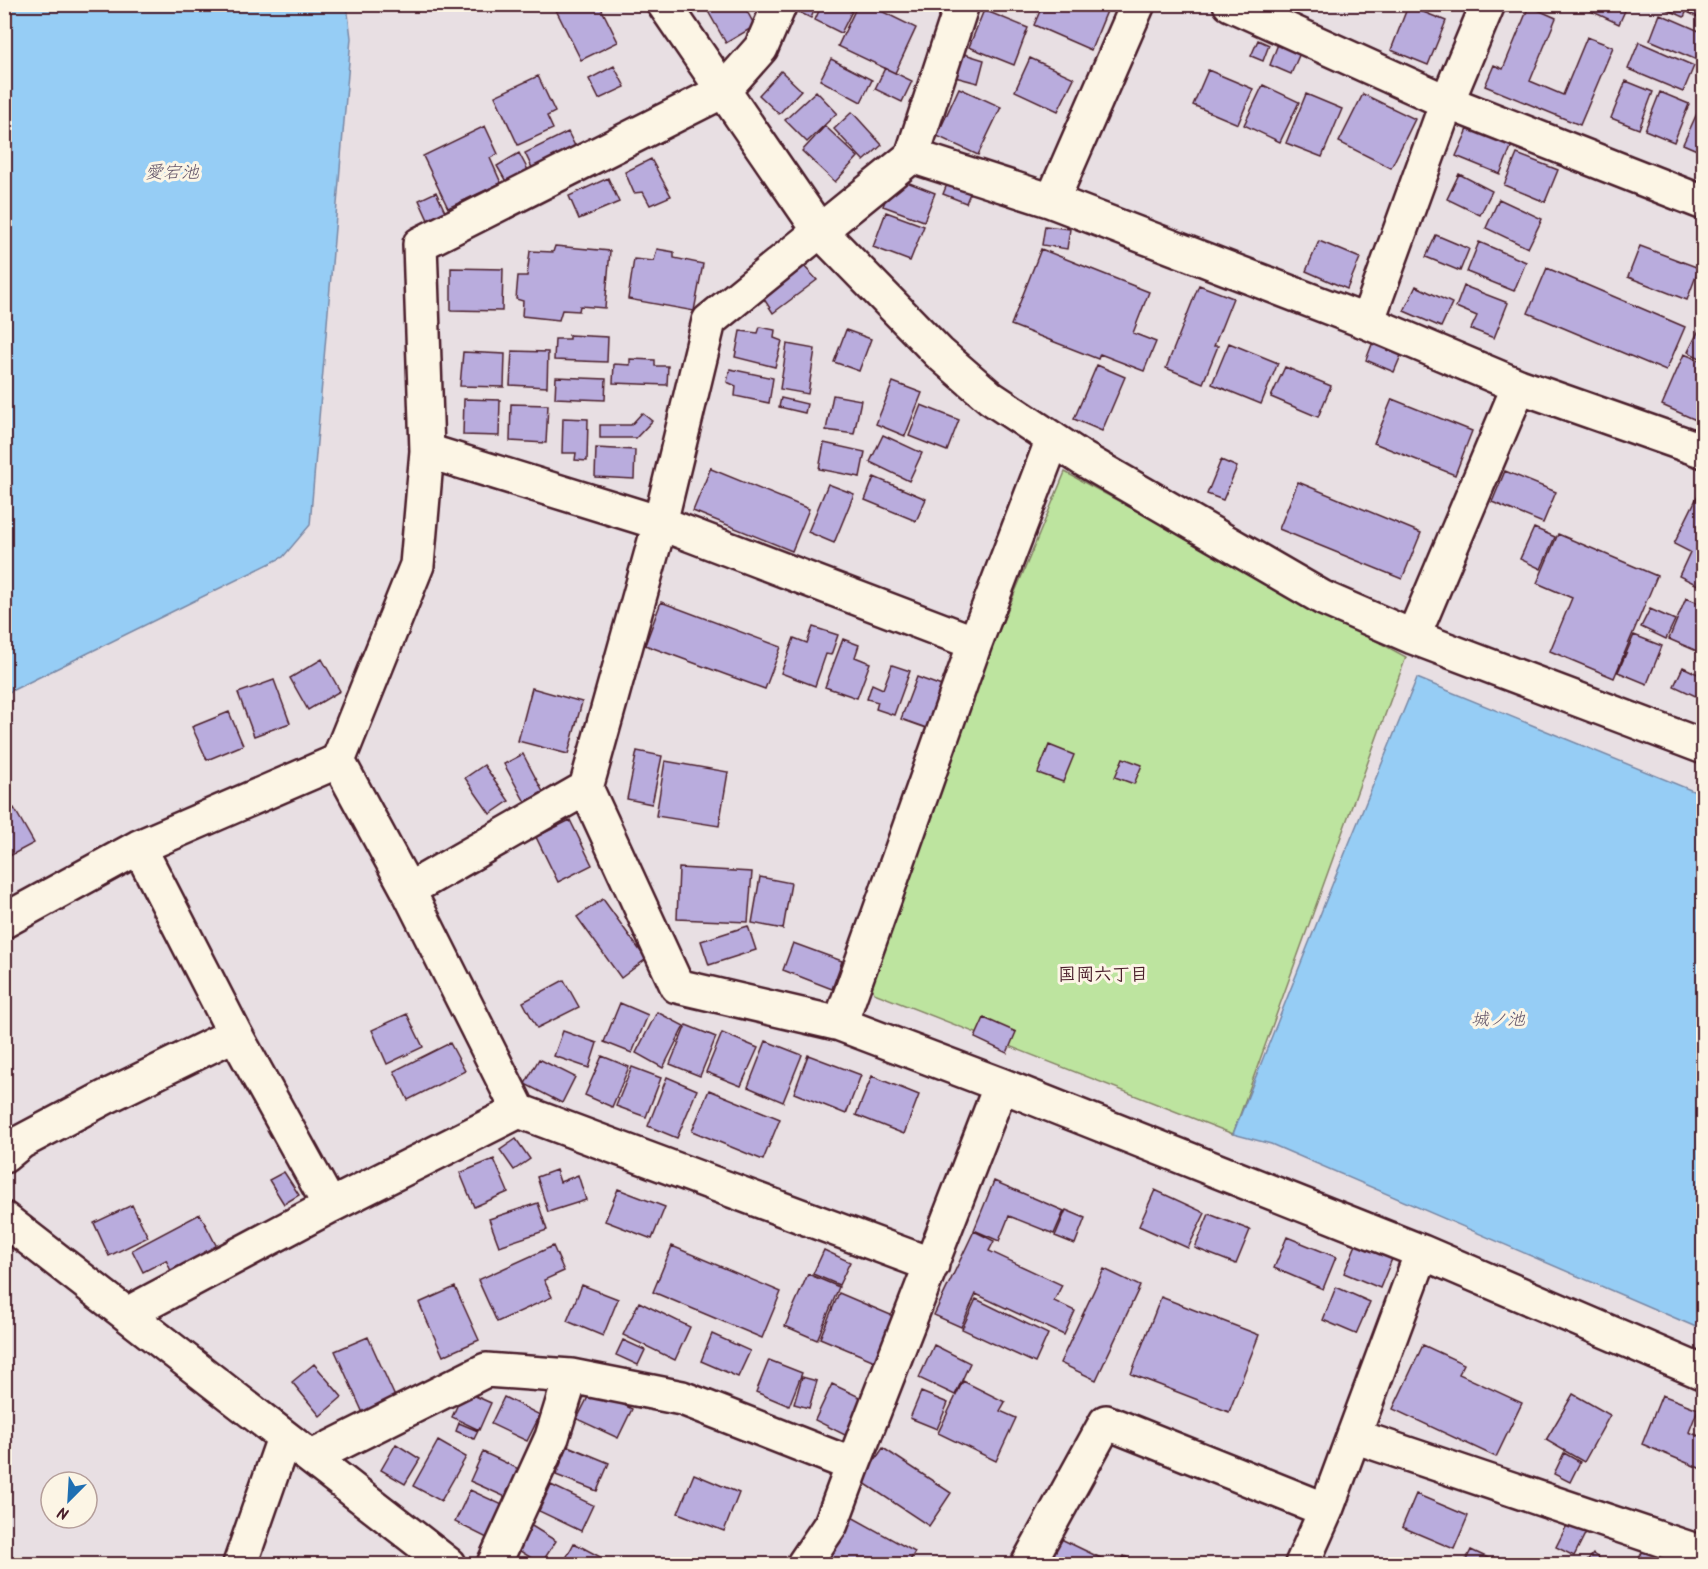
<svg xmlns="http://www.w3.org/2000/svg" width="1708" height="1569" viewBox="0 0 1708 1569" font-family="Kalam,'Klee One',sans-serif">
<rect width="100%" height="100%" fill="#e8dfe3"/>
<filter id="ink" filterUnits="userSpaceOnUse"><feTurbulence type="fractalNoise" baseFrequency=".0167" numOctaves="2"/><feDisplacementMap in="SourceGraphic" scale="12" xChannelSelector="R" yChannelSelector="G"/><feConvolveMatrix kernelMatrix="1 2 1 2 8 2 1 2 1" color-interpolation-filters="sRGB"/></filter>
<g filter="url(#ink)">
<!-- green -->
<path fill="#bde49f" stroke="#848265" stroke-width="1.5" d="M1065,472L1406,657L1233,1134L874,993L863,957Z"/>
<!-- water -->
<path fill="#96cdf5" stroke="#7887a4" stroke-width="1.5" d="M5,4L347,5L351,38L310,525L283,557L5,694Z
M1417,678L1703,795V1330L1271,1144L1233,1134L1332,885Z"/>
<!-- building -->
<path fill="#b9acdd" stroke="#4a1f2b" stroke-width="1.5" d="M553,4H599L618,42L581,60Z
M708,4H743L755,26L726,43L705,6Z
M787,4H817L811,18L786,6Z
M822,4H838L852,11L841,33L815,20Z
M858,4H867L916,28L895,73L838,46Z
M1043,4H1093L1107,11L1091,50L1034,25Z
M1576,4H1628L1619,24Z
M1655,4H1690L1684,17Z
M1693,4H1704V20L1689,13Z
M1408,6L1446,21L1428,65L1391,50Z
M1529,6L1556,18L1530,81L1563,95L1587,37L1613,47L1580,125L1485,86L1494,65L1503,69Z
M984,10L1028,28L1014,65L969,47Z
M1660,14L1704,33V44L1697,60L1650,40Z
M1258,40L1269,45L1263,61L1251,56Z
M1639,42L1694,66L1683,92L1628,69Z
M1278,44L1300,53L1291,74L1270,65Z
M958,52L984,60L978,83L951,76Z
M1030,58L1074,78L1058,111L1015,91Z
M831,59L872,80L861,102L820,80Z
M614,66L625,87L599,99L589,79Z
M885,68L912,81L902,102L875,89Z
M1208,70L1253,89L1238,124L1193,105Z
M781,71L801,90L779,114L759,95Z
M538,76L555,112L547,116L553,129L518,145L495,96Z
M1626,81L1653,92L1639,129L1611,118Z
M1263,85L1299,102L1280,142L1244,125Z
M959,88L1001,107L978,155L937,136Z
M816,91L837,113L807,142L785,120Z
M1660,92L1689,104L1674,142L1645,130Z
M1306,94L1342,109L1322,157L1286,143Z
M1363,94L1415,119L1391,168L1339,142Z
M1704,98V153L1683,144Z
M852,112L882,145L864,161L834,129Z
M485,126L498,154L490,158L501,183L448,208L423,156Z
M825,126L858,157L835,182L802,151Z
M1469,127L1512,145L1500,174L1456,156Z
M568,132L578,152L535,174L525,153Z
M519,153L530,174L508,185L497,166Z
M1517,154L1558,170L1545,202L1504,185Z
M651,159L671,196L650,205L643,192L634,193L625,172Z
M1459,174L1492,191L1480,215L1447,199Z
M894,177L935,193L924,221L883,206Z
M950,177L973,186L966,203L943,194Z
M608,178L619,202L579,219L569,196Z
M436,192L446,214L429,222L419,200Z
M1499,199L1542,219L1528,248L1486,228Z
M886,212L924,226L910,261L873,247Z
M1045,226L1070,229L1067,249L1042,245Z
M1436,235L1469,249L1460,271L1426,257Z
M1319,241L1360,258L1347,289L1306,271Z
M1479,242L1526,262L1514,291L1467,272Z
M555,246L610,251L605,308L580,306L579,311L562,310L559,320L522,316L523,301L516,299L518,276H527L530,251L553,252Z
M1640,246L1699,268L1687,300L1628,277Z
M657,249L674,252V258L703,264L694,311L628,299L634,259L654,261Z
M1041,249L1149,292L1133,333L1156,342L1144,371L1100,354L1098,359L1011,325Z
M803,265L817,280L773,313L762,296Z
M451,268L503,269L502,311L451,310Z
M1547,268L1685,327L1666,371L1528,313Z
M1199,285L1233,298L1214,346H1218L1203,383L1166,368Z
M1416,286L1452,303L1441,327L1404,311Z
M1464,286L1508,303L1494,338L1471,329L1477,316L1456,307Z
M1704,320V360L1688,352Z
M760,327L775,330L774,338L782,341L775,367L735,357L740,331L758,333Z
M846,330L871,339L859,371L834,362Z
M1376,334L1405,346L1394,372L1366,360Z
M569,335L608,337L607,362L554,360L555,339H569Z
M1229,343L1278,363L1261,404L1212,384Z
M787,344L815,349L808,394L780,389Z
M512,351L548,352L547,387L510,385Z
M463,352L505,354L504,387L460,386Z
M1684,354L1704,362V403L1696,420L1662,405Z
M630,359L655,360V366H668L667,385L613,383L614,364L630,365Z
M1097,365L1125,377L1102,431L1074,419Z
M1285,367L1331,386L1318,417L1271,397Z
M730,369L773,378L769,403L735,396L736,386L727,382Z
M556,377L606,379L605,400L555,398Z
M893,382L922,393L905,436L876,424Z
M833,395L861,400L854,434L826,430Z
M781,398L807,404L805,413L779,407Z
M464,399L500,400L499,436L463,435Z
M1392,399L1472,431L1455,475L1374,443Z
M511,404L548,405L546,443L510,441Z
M921,405L959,420L947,451L909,436Z
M642,413L652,421L636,438H600V425H631Z
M563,418L588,419L587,461L575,460L576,453H562Z
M883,435L922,453L909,481L870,462Z
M824,443L865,452L860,477L819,469Z
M596,448L635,450L634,479L595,477Z
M1221,460L1237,467L1223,500L1207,494Z
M711,467V469L809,509L792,551L693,511Z
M1505,471L1556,492L1543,523L1492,502Z
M874,477L926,499L916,521L865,500Z
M1298,482L1421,533L1402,579L1279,529Z
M828,484L854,494L834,543L808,532Z
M1699,493L1704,496V588L1679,576L1690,552L1674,544Z
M1534,528L1555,537L1541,569L1520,559Z
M1558,534L1657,576L1614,678L1550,651L1572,598L1537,583Z
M1686,598L1704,605V654L1669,639Z
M661,602L781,647L765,689L645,645Z
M1650,609L1675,620L1666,639L1641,627Z
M813,627L838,635L831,655L826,654L815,686L781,673L794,638L807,643Z
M1634,635L1662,646L1647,684L1618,672Z
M843,639L859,645L855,657L870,663L857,698L825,687Z
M322,659L340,691L308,710L290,678Z
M892,665L910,671L894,715L876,709L878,702L867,699L872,684L883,689Z
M1683,667L1704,677V691L1700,698L1674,686Z
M917,677L947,688L932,730L901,719Z
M274,680L290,723L254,736L238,693Z
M532,688L582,702L568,754L518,741Z
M229,712L243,745L207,760L192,727Z
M1049,745L1074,755L1063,782L1038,773Z
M637,751L662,756L652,804L627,799Z
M523,754L543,792L525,802L504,764Z
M1123,758L1142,765L1134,784L1115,777Z
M665,761L728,772L719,826L656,816Z
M484,765L509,801L490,814L465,778Z
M14,808L34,843L4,859V813Z
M570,820L592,865L558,882L536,837Z
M679,868L752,872L748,922L677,919Z
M760,877L791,883L783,929L752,923Z
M603,899L646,959L621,978L577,917Z
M748,926L756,950L709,965L701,941Z
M793,943L842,961L832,989L783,970Z
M564,980L579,1007L537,1028L523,1002Z
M620,1003L648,1015L632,1053L604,1042Z
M657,1012L684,1026L663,1068L636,1053Z
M407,1014L423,1047L387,1064L372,1030Z
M984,1018L1016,1032L1007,1053L975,1038Z
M686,1025L716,1037L700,1076L670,1064Z
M563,1031L597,1043L589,1068L554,1056Z
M722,1033L758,1048L741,1086L706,1072Z
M766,1041L802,1055L783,1102L748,1087Z
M450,1043L465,1071L408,1100L394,1071Z
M808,1055L861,1075L846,1114L794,1093Z
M602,1056L629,1067L612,1107L585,1095Z
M539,1059L575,1077L562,1103L525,1084Z
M632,1067L661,1078L646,1117L616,1106Z
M872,1076L919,1095L904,1134L856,1115Z
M667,1077L697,1090L677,1138L648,1126Z
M709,1090L780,1119L763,1160L692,1131Z
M516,1139L530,1159L514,1170L500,1150Z
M494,1159L508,1192L474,1207L460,1173Z
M556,1170L560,1182L578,1175L586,1200L548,1212L537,1177Z
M284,1172L299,1195L284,1204L269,1180Z
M994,1181L1064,1211L1054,1234L1009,1216L999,1241L974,1230Z
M618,1189L665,1207L652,1239L605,1221Z
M1155,1190L1205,1213L1188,1248L1139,1226Z
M538,1203L547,1230L499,1246L489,1219Z
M132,1205L148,1237L109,1256L94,1223Z
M1066,1210L1085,1218L1075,1244L1055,1236Z
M200,1214L217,1247L171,1271L166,1260L143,1272L132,1250Z
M1209,1214L1250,1230L1236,1264L1195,1248Z
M974,1231L994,1241L989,1251L1062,1285L1054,1301L1075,1311L1064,1335L976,1294L961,1327L934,1315Z
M1287,1237L1336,1257L1323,1289L1274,1268Z
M1358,1240L1394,1254L1380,1288L1344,1273Z
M553,1246L564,1271L544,1280L552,1297L497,1322L478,1280Z
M672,1246L781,1292L762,1338L653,1292Z
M824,1250L850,1262L839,1285L813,1274Z
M1104,1269L1140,1286L1096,1380L1060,1363Z
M808,1274L839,1287L817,1340L785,1326Z
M582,1285L618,1299L603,1336L567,1321Z
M455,1287L479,1340L443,1356L419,1303Z
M1336,1287L1370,1302L1356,1334L1323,1320Z
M839,1293L907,1322L889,1367L820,1338Z
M1161,1297L1259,1335L1229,1412L1131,1374Z
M976,1299L1048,1334L1035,1363L962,1329Z
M639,1302L690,1327L675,1360L623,1335Z
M712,1334L750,1351L738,1377L701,1361Z
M368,1337L396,1399L363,1413L335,1351Z
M623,1340L645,1350L638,1365L616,1355Z
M934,1345L970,1363L955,1395L919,1378Z
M1423,1345L1464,1364L1459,1374L1522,1403L1496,1457L1393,1409Z
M769,1360L802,1373L789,1406L756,1392Z
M314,1364L342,1397L320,1416L292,1382Z
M802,1377L817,1381L809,1408L794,1404Z
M963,1381L1005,1402L1000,1411L1016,1418L996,1461L938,1433Z
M832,1384L868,1401L851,1438L815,1420Z
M592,1389L632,1409L618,1438L577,1419Z
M464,1391L491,1403L479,1430L452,1417Z
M921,1392L948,1403L937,1429L910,1418Z
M1573,1394L1610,1415L1584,1462L1546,1440Z
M1662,1395L1698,1409L1689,1432L1704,1438V1470L1642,1444Z
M504,1397L540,1415L527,1441L491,1424Z
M459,1423L478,1431L474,1439L456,1431Z
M438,1441L466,1457L441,1501L413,1486Z
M396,1444L420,1459L405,1484L381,1470Z
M568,1446L609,1463L597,1491L556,1475Z
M883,1448L951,1493L929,1526L861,1481Z
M483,1452L523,1471L510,1499L470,1481Z
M1564,1453L1580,1462L1570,1482L1554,1474Z
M694,1474L739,1493L724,1531L678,1513Z
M551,1485L593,1505L581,1531L539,1511Z
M470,1490L509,1508L493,1541L455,1522Z
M1416,1494L1468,1516L1454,1549L1402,1527Z
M839,1510L915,1552L908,1564H833L815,1554Z
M1569,1521L1587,1530L1574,1556L1556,1547Z
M527,1523L556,1541L541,1564L512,1546Z
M1059,1538L1113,1564H1046Z
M574,1543L606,1560L604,1564H563Z
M1645,1547L1681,1564H1636Z
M1471,1550L1501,1564H1464Z
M1593,1554L1607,1564H1585Z
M1124,1556L1141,1564H1120Z"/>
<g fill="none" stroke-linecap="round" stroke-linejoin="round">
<!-- minor casing -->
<g stroke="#4a1f2b" stroke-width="38">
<path id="minor" d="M664,4L819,230L939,353L991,398L1083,459L1323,598L1413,637L1704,747
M1230,4L1447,102L1704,203
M912,156L1052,201L1367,322L1519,386L1704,451
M1052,201L1138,4
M1367,322L1447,102L1488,4
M1053,439L975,643L840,1024L1001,1085L1422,1252L1704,1373
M427,451L660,523L975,643
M1413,637L1519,386
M338,761L408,890L519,1111L932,1265
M139,847L235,1034L330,1206
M408,890L586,788
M4,921L139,847L338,761L417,565L427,451L420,244L723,91L761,48L780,4
M840,1024L677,986L586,788L660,523L709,321L912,156L962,4
M4,1156L21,1142L104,1098L235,1034
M4,1219L448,1564
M127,1314L330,1206L519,1111
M1354,1436L1693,1550L1704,1559
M312,1457L486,1370L571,1376L682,1398L853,1465
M240,1564L284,1438
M494,1564L552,1437L571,1376
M804,1564L831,1524L853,1465L1001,1085
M1028,1564L1106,1422L1326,1510
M1302,1564L1326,1510L1422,1252"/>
</g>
<!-- minor -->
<use href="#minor" stroke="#fcf5e5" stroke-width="33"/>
</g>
</g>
<g text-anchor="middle" stroke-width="6" stroke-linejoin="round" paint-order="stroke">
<!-- water labels -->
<g font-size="18" font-style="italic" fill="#615368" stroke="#fcf5e5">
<text x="172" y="178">愛宕池</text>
<text x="1498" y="1025">城ノ池</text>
</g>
<!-- neighbourhood labels -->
<g font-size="18" font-weight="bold" fill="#4a1f2b" stroke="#fcf5e5">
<text x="1103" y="980">国岡六丁目</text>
</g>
</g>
<!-- margin -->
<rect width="1708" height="1569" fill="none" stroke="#fcf5e5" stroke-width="24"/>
<rect x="12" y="12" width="1684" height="1545" fill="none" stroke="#4a1f2b" stroke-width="2" filter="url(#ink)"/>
<!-- north arrow -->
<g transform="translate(69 1500) rotate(204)"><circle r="28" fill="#fcf5e5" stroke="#b59f9b" stroke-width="1.5"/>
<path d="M0-4.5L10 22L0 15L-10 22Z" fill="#1f6fb2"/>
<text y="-9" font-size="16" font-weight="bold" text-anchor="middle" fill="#4a1f2b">N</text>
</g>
</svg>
